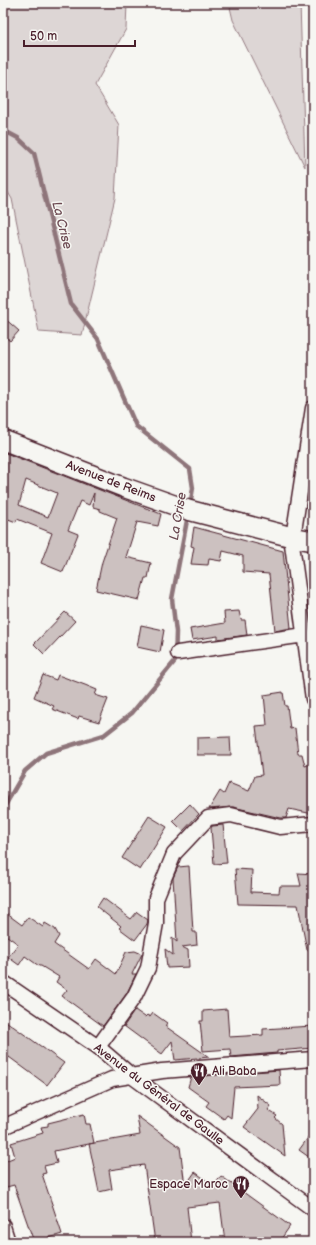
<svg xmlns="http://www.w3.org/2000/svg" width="316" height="1245" viewBox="0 0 316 1245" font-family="'Balsamiq Sans',sans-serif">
<rect width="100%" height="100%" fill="#f6f6f2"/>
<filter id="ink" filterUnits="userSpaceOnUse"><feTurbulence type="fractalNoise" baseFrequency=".025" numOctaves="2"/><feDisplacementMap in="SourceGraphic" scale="8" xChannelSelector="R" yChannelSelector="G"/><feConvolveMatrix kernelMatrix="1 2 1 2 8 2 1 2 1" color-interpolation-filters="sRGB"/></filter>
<g filter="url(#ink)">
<!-- green -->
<path fill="#ddd6d5" stroke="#947a80" d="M3,3H127L126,29L95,85L119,125L115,198L82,335L39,332L12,199L3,184Z
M229,3H300L305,167L233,20Z"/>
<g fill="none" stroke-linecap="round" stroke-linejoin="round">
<!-- stream -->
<path stroke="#8e747a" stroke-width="4.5" d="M3,130L18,138L34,153L71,304L98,339L136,426L190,469L193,488L190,506
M3,809L25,771L46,753L104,735L132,713L175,661L176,632L172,599L188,515"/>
</g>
<!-- building -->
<path fill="#ccc1c0" stroke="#4a1f2b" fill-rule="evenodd" d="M3,317L19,331L10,341L3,335Z
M3,452L161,514L158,526L137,522L126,557L151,563L148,578H145L139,600L96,590L102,562L117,518L100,511V509L93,507L94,493L89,505L80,501L68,530L78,534L63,572L41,563L52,533L17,519L16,522L3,517ZM26,480L57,493L48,517L19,505Z
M194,527L283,551L291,628L275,631L269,574L243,572V556L223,551L221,561L209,559L208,565L191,564L194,547L191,546Z
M239,611L241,620H245L247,635L218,639V636L192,640L190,629L225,623L224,612Z
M65,612L75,621L44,654L34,644Z
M141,625L164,630L160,652L137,647Z
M43,675L56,680L58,675L85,685L97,690L95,695L108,699L99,722L79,716L78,719L52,709L54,706L34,697Z
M283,692L285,706H287L290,729L295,728L298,754H302L305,766L313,763V814L289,809L286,818H281L233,807L209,809L220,791L224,794L229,783L249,791L255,776L262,775L256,726L267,725L264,695Z
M230,737L231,755H197V738Z
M190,804L199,814L183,831L173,821Z
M149,816L167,827L140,870L122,858Z
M223,825L227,863L214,864L211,828L212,826Z
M189,866L193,932H196L197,945L182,947L188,950L189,967L167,968L165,949L173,955L172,938L177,942L173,878L178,867Z
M235,869L252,870L251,892L279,893L280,886H301L298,873L313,874V950H307L298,905L238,904Z
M103,898L131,919L137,912L148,920L147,924L135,940L119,928L121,926L97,907Z
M3,911L22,925L28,917L43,927L45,923L55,929L59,936L54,944L89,969L96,959L116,974L126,952L135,951L142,954L132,974H136L127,993L103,1026L62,996L67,990L56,982L59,977L41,966H39L25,956L19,965L8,957L18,944L3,933Z
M227,1009L229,1037L263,1035V1029L313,1026V1048L277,1051V1053L231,1057L230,1049L203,1051L200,1021H203V1011Z
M135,1010L145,1017L147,1015L150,1017L153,1013L167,1023L165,1026L209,1057L199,1058V1060H197V1058L175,1060L172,1041L162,1054L124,1026Z
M3,1019L64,1063L47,1085L9,1057L3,1060Z
M279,1070L280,1085L234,1087L231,1118L227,1115L224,1119L206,1106L209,1102L188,1087L191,1077Z
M257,1095L271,1106L268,1110L277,1116L275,1118L282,1124L285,1156L244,1127L258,1109Z
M84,1114L86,1124H90L94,1143L54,1151L57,1163L44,1166L46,1173L42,1174L62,1234L49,1238L50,1242H34L14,1185L3,1188V1162L15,1157L11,1143L43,1133L41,1127L48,1126V1123Z
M137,1116L180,1147L185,1186L195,1172L214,1186L221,1176L290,1226L279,1242H247L246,1240L225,1242L220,1203L187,1207L191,1242H155L144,1165L109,1170L112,1189L99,1192L89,1144L140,1135Z
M313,1131V1160L299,1150Z"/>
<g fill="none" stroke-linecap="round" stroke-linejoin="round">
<!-- street casing -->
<g stroke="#4a1f2b" stroke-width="17">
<path id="street" d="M313,408L292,544L313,699
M178,653L305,635
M3,982L98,1047L133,1077L313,1209
M98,1047L134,997L148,968L156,923V898L174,854L208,818L231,815L280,827L313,824
M3,1127L112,1079L162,1071L313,1059
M3,1226L8,1242"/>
</g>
<!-- secondary casing -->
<g stroke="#4a1f2b" stroke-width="22">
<path id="secondary" d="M3,440L123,487L188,510L292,537L313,541"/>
</g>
<!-- street -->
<use href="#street" stroke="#f6f6f2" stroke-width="14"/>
<!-- secondary -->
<use href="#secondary" stroke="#f6f6f2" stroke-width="19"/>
</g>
</g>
<!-- icons -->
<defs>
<g id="restaurant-pin" transform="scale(0.9)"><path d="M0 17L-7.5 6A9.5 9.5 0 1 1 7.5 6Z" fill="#4a1f2b" stroke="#f6f6f2"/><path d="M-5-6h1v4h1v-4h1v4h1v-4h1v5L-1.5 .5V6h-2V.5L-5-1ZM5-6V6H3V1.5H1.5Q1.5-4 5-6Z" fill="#fff"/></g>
</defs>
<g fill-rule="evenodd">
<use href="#restaurant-pin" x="199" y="1071"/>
<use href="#restaurant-pin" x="241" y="1184"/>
</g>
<g text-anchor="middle" stroke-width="3" stroke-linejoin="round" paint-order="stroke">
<!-- street labels -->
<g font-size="12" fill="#4a1f2b" stroke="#f6f6f2">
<text transform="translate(111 481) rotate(21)" y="4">Avenue de Reims</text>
<text transform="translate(159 1094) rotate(37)" y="4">Avenue du Général de Gaulle</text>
</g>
<!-- poi labels -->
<g font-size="12" fill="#4a1f2b" stroke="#f6f6f2" text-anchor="start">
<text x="212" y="1075">Ali Baba</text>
<text x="228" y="1188" text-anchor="end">Espace Maroc</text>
</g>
<!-- water labels -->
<g font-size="13" font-style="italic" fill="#6c4a52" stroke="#f6f6f2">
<text transform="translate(63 225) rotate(76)" y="5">La Crise</text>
<text transform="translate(177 516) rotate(-80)" y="5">La Crise</text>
</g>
</g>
<!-- margin -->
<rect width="316" height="1245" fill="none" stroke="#f6f6f2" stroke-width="16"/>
<rect x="8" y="8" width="300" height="1229" fill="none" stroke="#4a1f2b" stroke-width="1.5" filter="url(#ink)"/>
<!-- scale -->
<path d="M24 40v6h111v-6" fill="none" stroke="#4a1f2b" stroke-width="2"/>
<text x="30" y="40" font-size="12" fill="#4a1f2b" stroke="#f6f6f2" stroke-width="3" paint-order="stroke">50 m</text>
</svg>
